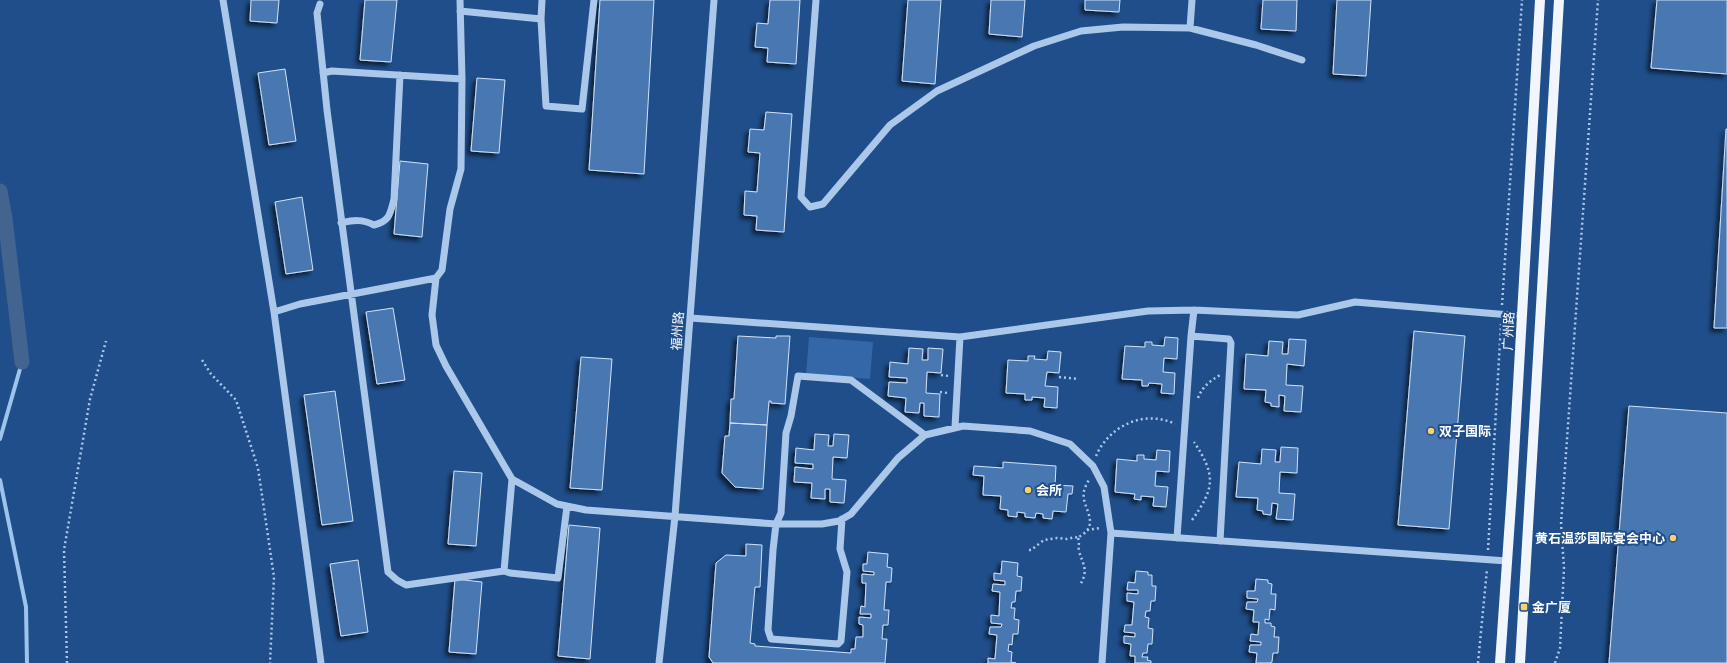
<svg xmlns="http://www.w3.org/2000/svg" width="1727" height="663" viewBox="0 0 1727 663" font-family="Cabin,'Noto Sans SC',sans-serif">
<defs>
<filter id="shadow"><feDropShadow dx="-3.5" dy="3.5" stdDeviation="2" flood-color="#0009"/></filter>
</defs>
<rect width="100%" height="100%" fill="#1f4e8a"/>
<!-- green -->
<path fill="#3367a7" d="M809,337L873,342L870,379L806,374Z"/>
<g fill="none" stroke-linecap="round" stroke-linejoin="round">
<!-- stream -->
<path stroke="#9ec3ed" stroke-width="4" d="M0,439L22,362
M0,480L26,607L27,663"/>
<!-- canal -->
<path stroke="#42648f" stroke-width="15" d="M0,191L5,218L22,362"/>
</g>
<!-- building -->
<path fill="#4877b2" stroke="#d0e2f8" filter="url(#shadow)" d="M251,0H279L277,23L250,21Z
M365,0H397L391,62L360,60Z
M600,0H654L644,174L589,170Z
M770,0H800L796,64L767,62L768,48L755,47L757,23L768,24Z
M908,0H941L935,84L902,81Z
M991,0H1025L1022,37L989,34Z
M1085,0H1120L1119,12L1085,10Z
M1263,0H1297L1296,31L1261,29Z
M1337,0H1371L1366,76L1333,74Z
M1657,0H1727V74L1651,68Z
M285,69L296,141L269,145L258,73Z
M477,78L505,80L499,153L471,151Z
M766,112L792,114L784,232L756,230L757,216L744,215L745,191L757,192L760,153L748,152L750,129L764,130Z
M1726,129H1727V328H1714Z
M400,161L428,164L422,237L394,234Z
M302,197L313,270L286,274L275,202Z
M393,308L405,380L377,384L366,312Z
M1414,331L1465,336L1449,529L1398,525Z
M738,336L776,338V336H790L785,404L771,403V401H769L767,425L730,423L731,399H734Z
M1165,337L1178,338L1177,359L1164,358L1163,372L1175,373L1174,394L1161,393L1162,384L1149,383L1148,386H1142V380L1122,379L1125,346L1145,347V342H1152V345L1164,346Z
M1289,339L1306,340L1304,366L1287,364L1286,385L1303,386L1301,412L1284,411L1285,396L1279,395V407L1271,406V403L1265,402L1266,390L1244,389L1246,354L1268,356L1269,341L1283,342L1282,354H1288Z
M909,348L923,349L922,360H928V348L943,349L941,373L927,372L926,393L940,394L939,417L924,416V403H920L919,413L905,412L906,398L888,396L889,382L907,383V378L889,377L890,362L908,364Z
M1048,351L1061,352L1059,373L1047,372L1045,386L1058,387L1057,408L1044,407L1045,398L1032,397V400H1025V394L1006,393L1008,360L1028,361V356H1035L1034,359L1047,360Z
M581,357L612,359L602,490L570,488Z
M335,391L353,521L322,525L304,395Z
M1629,406L1727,413V663H1609Z
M730,423L767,425L763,489L735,487L722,473L725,436H729Z
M815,434L829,435L828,446H833L834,434L849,435L847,458L833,457L832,479L846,480L844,503L830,502V489H825V499L811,498L812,483L794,482L795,467L813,469V464L795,463L796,448L814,450Z
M1281,447L1298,448L1297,473L1280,472L1279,493L1295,494L1293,520L1276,519L1278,504L1272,503L1271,515L1263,514V511L1257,510L1258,498L1236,497L1239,462L1261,464L1262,449L1276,450L1275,462H1280Z
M1157,450L1170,451L1169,472L1156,471L1155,486L1168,487L1166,507L1153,506L1154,497L1141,496V500L1134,499L1135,494L1115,492L1117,459L1137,461V455H1144V459L1156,460Z
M1003,462L1056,466L1055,485L1073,486L1072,494H1068L1066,512L1053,511L1052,519L1043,518V514L1036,513L1035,518L1025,517V513L1017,512V517L1008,516V510L1000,509L1001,496L983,495L984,476L973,475L974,466L1003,468Z
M454,471L482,473L476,546L448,544Z
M569,525L600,528L590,659L558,656Z
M746,544L762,545L760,587H755L750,643L755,644V646L851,653V649H855L856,637H863V625L859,624V617L871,618V614H860L861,606L865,607L866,583H862V574L874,575V572L863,571V564H867L868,552L888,554L887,567L892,568L891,582H886L884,610H889L888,625H883L882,639H887L885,663H713L709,657L716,563L726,555L746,556Z
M358,560L368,632L341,636L330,564Z
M1002,561L1018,563L1017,576L1022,577L1021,591H1016L1015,602H1012L1011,608H1015L1014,619L1019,620L1018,634H1013L1012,645L1009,644L1008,651L1012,652L1011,662L1016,663H988V658L995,659L997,635L989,634L990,627H1001L1002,624L991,623V615L999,616L1000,592L992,591L993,584L1005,585V581L994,580V573L1001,574Z
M1136,571L1148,572V575H1152V586H1156L1155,601H1151L1150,611H1146L1145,617L1149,618L1148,628L1153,629L1152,644H1148L1147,653H1143L1142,657H1148L1147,660L1151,661V663H1135V656H1130L1131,644L1124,643V636L1135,637V633L1124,632L1125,625H1132L1134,602L1127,601V593L1138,594V590H1127L1128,582L1135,583Z
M455,579L482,582L476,654L449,652Z
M1256,579L1268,580V583L1272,584L1271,594H1276L1275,610L1270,609L1269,620L1265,619V623H1271V626L1275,627L1274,637H1279L1278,653H1273L1272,662L1269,663H1256L1257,653L1249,652L1250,645H1261V642L1250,641L1251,634L1258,635L1259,622H1253L1254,610L1246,609L1247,602H1257L1258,599L1247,598V591H1255Z"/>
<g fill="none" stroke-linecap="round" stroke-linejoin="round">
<!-- path -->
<path stroke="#abc8eb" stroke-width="2.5" stroke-dasharray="2 3" stroke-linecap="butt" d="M1502,305L1522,0
M202,360L211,374L236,400L258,468L274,577L270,663
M941,375L949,376
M1059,377L1078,379
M940,392L948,393
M1198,398C1202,387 1210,381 1220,375
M1096,456C1109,426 1144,409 1175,424
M1192,520C1215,488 1216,475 1194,442
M1087,530L1100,528
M1078,538C1080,543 1078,546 1079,551C1083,565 1089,570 1080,585
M1029,550H1031L1044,540L1057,538L1067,539L1075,537L1078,538C1081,535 1086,533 1088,529C1095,517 1081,504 1084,491C1085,487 1087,483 1089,480
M1488,550L1501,324
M67,663L64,550L90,399L106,341
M1478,663L1487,569
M1555,663L1560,648L1564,568L1561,524L1598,0"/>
<!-- minor -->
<path stroke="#abc8eb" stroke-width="7" d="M223,0L274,312L321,663
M542,0L541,19L546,106L582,109L594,0
M816,0L801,197L810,207L823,204L890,125L937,91L1034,46L1081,31L1123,27L1190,28L1256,45L1302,60
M320,4L317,13L327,110L388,572L397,580L406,585L504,571L512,479
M460,11L541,19
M1190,28L1192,0
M323,73L332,71L462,79
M341,223C354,220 362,219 374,225C390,221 390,214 394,199L400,75
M436,278L442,270L450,209L461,169L462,79L460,0
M274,312L300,304L436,278L432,315L436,345L446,366L512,479L557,504L586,510L776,524H822L839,521L851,514L898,458L925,435L963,426L1030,431L1070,444L1093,466L1104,487L1111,533L1102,663
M690,318L960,337
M1191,336L1194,310
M955,427L960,337L1148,311L1194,310L1298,315L1355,302L1522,316
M842,519L840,549L847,572L841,641L838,644L771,639L768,630L773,550L776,524L781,513L786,433L791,416L798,376L851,380L925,435
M1111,533L1507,561
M1177,538L1191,336L1229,339L1231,343L1220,541
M504,571L510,573L558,578L567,506
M659,663L675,516L714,0"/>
<!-- major -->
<path stroke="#f0f5fe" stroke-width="10" d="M1500,663L1512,490L1540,0
M1520,663L1559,0"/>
</g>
<!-- markers -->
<g fill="#f9d06b" stroke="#1f4e8a" stroke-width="1.5">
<circle cx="1431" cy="431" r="4"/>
<circle cx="1028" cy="490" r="4"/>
<circle cx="1673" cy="538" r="4"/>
<rect x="1520" y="603" width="8" height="8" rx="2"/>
</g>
<g text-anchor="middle" stroke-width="4" stroke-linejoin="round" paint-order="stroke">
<!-- street labels -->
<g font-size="13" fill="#fff" stroke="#1f4e8a">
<text transform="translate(677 331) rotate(-86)" y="5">福州路</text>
<text transform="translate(1508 331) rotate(-87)" y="5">广州路</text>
</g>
<!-- poi labels -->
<g font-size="13" font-weight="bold" fill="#fff" stroke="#1f4e8a" text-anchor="start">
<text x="1439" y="436">双子国际</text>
<text x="1036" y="495">会所</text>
<text x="1665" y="543" text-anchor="end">黄石温莎国际宴会中心</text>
<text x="1532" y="612">金广厦</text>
</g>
</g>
</svg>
